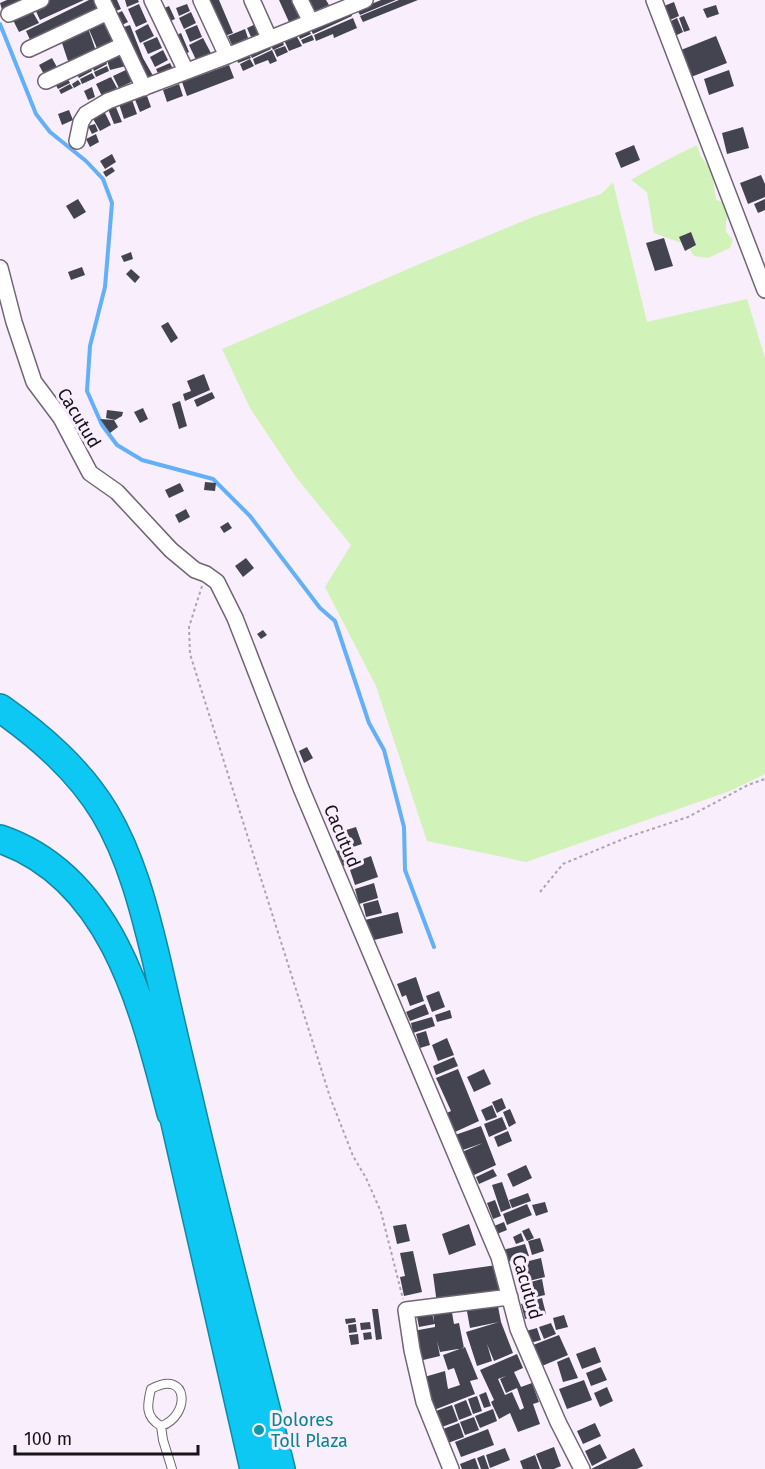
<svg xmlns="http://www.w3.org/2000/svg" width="765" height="1469" viewBox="0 0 765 1469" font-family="'Fira Sans',sans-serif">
<rect width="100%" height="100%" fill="#f9eefb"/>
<!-- green -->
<path fill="#d1f2b8" d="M697,145L701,157L712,171L716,200L725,203L731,210L726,221V232L733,240L730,248L708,258L694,256L687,245L654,233L647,192L631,180C653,167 674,156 697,145Z
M613,182L647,322L747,299L765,358V774L730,791L526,862L427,841L376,686L325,587L351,545L296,477L250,408L222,349L429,260L533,217L601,194Z"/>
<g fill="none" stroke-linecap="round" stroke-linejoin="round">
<!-- stream -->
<path stroke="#62b0f7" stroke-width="4" d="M0,24L36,114L50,132L86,161L103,179L112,203L105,287L90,346L87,391L102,425L117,445L142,460L213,479L250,516L320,608L335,621L369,723L384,750L404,827L405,870L434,947"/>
</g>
<!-- building -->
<path fill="#434450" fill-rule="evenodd" d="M7,0H26L3,13L0,3Z
M49,0H84L40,20L34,7Z
M89,0H98L102,10L32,44L26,31Z
M107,0H117L121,9L113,12Z
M125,0H138L139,2L127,7Z
M208,0H219L233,33L222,37Z
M279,0H298L304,15L289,22Z
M308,0H326L329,5L313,12Z
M381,0H396L360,15L357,10Z
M399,0H418L363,22L360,16Z
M674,2L679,16L670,20L664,6Z
M139,4L147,22L136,27L128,9Z
M187,4L190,11L179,16L176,8Z
M716,5L719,14L707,18L703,9Z
M169,6L175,19L166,23L160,10Z
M31,9L39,23L19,32L13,20Z
M350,10L352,16L313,34L310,28Z
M122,11L128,22L120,26L114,15Z
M191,12L196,23L184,29L179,18Z
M684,16L690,30L684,32L679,18Z
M109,17L121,43L99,53L88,27Z
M353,18L357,28L334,38L333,34L316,41L314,35Z
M677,18L683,32L675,36L669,22Z
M148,24L154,36L140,43L135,31Z
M256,24L260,34L251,37L247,28Z
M130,25L143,58L156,81L149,85L121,28Z
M197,25L202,37L190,42L185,30Z
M88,28L97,54L69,64L60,37Z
M245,29L248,38L232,45L228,36Z
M309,30L311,34L300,39L298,34Z
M181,33L189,52L181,56L173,37Z
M296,35L302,46L289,51L284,40Z
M312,35L314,40L303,44L301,40Z
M716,36L727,63L691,77L681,50Z
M157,37L162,48L148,54L143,43Z
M203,38L213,57L198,64L189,45Z
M282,40L284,45L273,50L271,45Z
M269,44L271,49L252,58L250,54Z
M285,46L288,52L277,57L274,50Z
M163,50L168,60L155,67L150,57Z
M272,50L277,61L270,64L268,60L255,65L253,59Z
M249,54L251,58L238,63L237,59Z
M122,55L126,66L110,70L107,60Z
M52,58L59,71L46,78L39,65Z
M250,59L254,66L243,71L240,64Z
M105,60L107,64L94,71L92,66Z
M170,63L175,73L161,80L156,69Z
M229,65L234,78L187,96L182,82Z
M107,66L109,71L96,77L94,72Z
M90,67L92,71L79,78L77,74Z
M128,69L133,81L119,88L113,76Z
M729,70L734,86L709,95L704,79Z
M92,73L95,78L82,84L80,79Z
M65,74L70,83L58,89L53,80Z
M111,77L117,88L102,96L96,84Z
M78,80L81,84L74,88L72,84Z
M70,84L73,88L61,94L59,90Z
M179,84L183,96L167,102L163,90Z
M92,87L95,97L88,100L84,91Z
M146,93L151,107L140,112L134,97Z
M131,97L137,114L124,119L118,101Z
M115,105L122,122L114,124L108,109Z
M69,110L73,120L62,125L58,114Z
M104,111L111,125L100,131L92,117Z
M95,124L98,131L92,134L88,126Z
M743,127L749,148L727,154L722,133Z
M96,134L99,142L90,147L86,139Z
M634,145L640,160L621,168L615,153Z
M112,154L116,162L105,169L100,161Z
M112,167L115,171L106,177L103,172Z
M761,175L765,184V197L748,204L740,183Z
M78,199L86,212L74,219L66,206Z
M765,199V210L758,213L754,204Z
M691,232L696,245L685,251L679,237Z
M664,238L673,266L655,271L646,243Z
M131,252L133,259L124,262L121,256Z
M82,267L85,275L71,280L68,272Z
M131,269L140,277L135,283L126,274Z
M168,322L178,338L171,343L161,326Z
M204,374L210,390L185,401L183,394L191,391L187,381Z
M212,392L215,398L197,407L194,400Z
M180,401L187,426L179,429L172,404Z
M143,408L148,419L140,423L134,412Z
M107,410L123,412L122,416L115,420L106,418Z
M100,419L114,420L118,427L110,433Z
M205,482L216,483L215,491L204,490Z
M180,483L184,491L169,498L165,490Z
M186,509L190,517L179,523L175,515Z
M228,522L232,528L224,533L220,527Z
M246,558L254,568L243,577L235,566Z
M263,630L267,635L261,639L257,634Z
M307,747L313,758L304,763L299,751Z
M356,827L362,844L353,847L347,844L343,831Z
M343,836L347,845L337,844L335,839Z
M347,847L355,862L371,856L378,877L355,885L348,864L340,867L334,852Z
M374,883L378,898L359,904L355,889Z
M378,900L382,913L366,917L363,904Z
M398,912L403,933L370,941L365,920Z
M416,977L424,1001L410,1006L406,995L402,997L397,984Z
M439,991L445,1007L432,1012L426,996Z
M425,1004L429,1014L410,1021L406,1012Z
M450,1010L452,1018L437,1022L435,1015Z
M432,1017L435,1026L413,1033L411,1023Z
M426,1031L430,1045L420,1048L416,1034Z
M447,1038L454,1055L438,1061L432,1045Z
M454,1057L458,1066L436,1075L433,1066Z
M458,1069L479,1121L455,1132L447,1113L451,1111L436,1078Z
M484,1069L491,1084L474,1092L467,1077Z
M502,1098L506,1108L497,1113L492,1102Z
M492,1105L497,1117L486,1121L481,1110Z
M510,1109L516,1123L509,1127L503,1112Z
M502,1117L507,1129L489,1137L484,1124Z
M481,1126L496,1165L474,1175L462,1152L483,1143L460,1151L455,1135Z
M508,1131L512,1141L498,1147L494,1137Z
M526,1165L532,1178L513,1187L507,1174Z
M493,1169L497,1176L479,1184L476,1177Z
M502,1182L511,1208L501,1212L492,1185Z
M528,1193L531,1201L512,1208L509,1200Z
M495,1200L501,1216L493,1219L487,1203Z
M545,1202L548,1212L536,1216L532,1205Z
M527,1204L532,1215L507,1225L503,1214Z
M504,1222L507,1230L497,1234L494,1226Z
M406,1224L410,1241L397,1244L393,1226Z
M469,1224L476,1245L449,1255L442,1234Z
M529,1228L534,1238L527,1241L522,1231Z
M521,1233L524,1241L516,1244L513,1237Z
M540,1238L544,1251L532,1255L528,1241Z
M525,1244L529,1256L507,1262L503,1250Z
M413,1251L422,1292L404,1296L400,1277L405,1276L400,1253Z
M541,1258L545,1277L529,1281L525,1262Z
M497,1265L502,1294L437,1304L433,1274Z
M542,1279L545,1295L523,1300L519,1285Z
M542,1298L546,1314L525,1319L521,1304Z
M497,1301L501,1322L513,1353L494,1361L487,1344L492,1361L477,1366L466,1332L499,1322L470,1328L466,1306Z
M451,1307L454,1324L459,1323L464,1348L440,1352L437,1341L440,1356L419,1361L413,1331L435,1327V1324L419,1327L416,1311L431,1308L434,1322L433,1311Z
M372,1309H378L382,1339L376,1340Z
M564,1315L568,1327L556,1330L553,1318Z
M355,1318L356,1322L346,1324L345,1319Z
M370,1322L371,1329L361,1330L360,1323Z
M551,1323L556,1334L544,1339L539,1327Z
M356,1324L357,1332L349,1333L348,1325Z
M537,1328L541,1340L530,1343L526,1331Z
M371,1332L372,1339L364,1340L363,1333Z
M358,1334L359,1344L351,1345L349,1335Z
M559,1335L568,1355L542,1366L533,1345Z
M465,1347L478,1379L470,1381L475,1394L434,1410L421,1378L445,1371L448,1389L460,1385L454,1368L448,1370L443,1355Z
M595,1347L601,1362L582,1369L576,1354Z
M517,1354L523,1368L514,1372L521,1387L532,1383L539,1402L533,1404L540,1424L518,1432L510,1413L499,1419L491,1402L494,1400L480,1370ZM506,1376L500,1379L506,1393L517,1388L524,1408L520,1410L512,1392L505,1395L498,1379Z
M569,1357L578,1378L563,1382L557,1362Z
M601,1367L607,1380L591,1386L586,1373Z
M584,1380L592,1400L567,1409L559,1389Z
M607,1387L613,1401L600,1407L594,1393Z
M486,1392L491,1406L484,1408L479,1395Z
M477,1396L482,1411L473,1414L468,1399Z
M466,1400L472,1415L459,1420L454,1405Z
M452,1405L458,1421L442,1427L436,1411Z
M493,1409L497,1421L480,1428L475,1416Z
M474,1417L479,1430L465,1435L460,1422Z
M459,1423L464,1437L448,1443L443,1429Z
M595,1423L601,1436L583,1444L577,1431Z
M488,1429L494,1445L461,1457L455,1442Z
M600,1444L607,1458L592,1466L585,1451Z
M554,1447L561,1466L554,1469H542L536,1454Z
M505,1448L510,1460L490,1468L486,1455Z
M634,1448L643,1466L637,1469H591Z
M484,1455L489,1469H481L477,1458Z
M535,1455L540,1469H523L520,1461Z
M475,1458L479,1469H462L460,1464Z"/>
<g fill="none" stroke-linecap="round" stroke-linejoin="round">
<!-- service casing -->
<g stroke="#706672" stroke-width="10">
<path id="service" d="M161,1426C190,1417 190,1368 151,1389C147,1405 145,1417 161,1426L163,1440L172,1469"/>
</g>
<!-- minor casing -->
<g stroke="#706672" stroke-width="18">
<path id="minor" d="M102,0L144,88
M152,0L186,71
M201,0L227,56
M252,0L269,38
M300,0L311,22
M654,0L765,290
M9,14L41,0
M29,49L108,12
M46,81L123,45
M77,141L81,122L86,114L108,101L227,56L365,0
M0,268L14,322L34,382L61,418L90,473L117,492L171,550L195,570L206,574L217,582L235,618L301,788L499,1257L518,1329L558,1422L582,1469
M451,1469L424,1402L412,1350L406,1310L510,1297"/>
</g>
<!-- motorway casing -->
<g stroke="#1089a6" stroke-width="30">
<path id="motorway" d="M0,708C41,737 79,770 105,813C131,857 144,908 156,958C166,1002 176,1046 187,1091C216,1217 250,1343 281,1469
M0,839C114,878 144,1010 171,1113
M169,1096L254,1469"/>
</g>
<!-- path -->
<path stroke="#aca4ae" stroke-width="2" stroke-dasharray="3 3" stroke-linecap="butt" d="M202,586L189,627L190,654L330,1097L353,1156L366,1178L381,1212L403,1299
M540,892L563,864L628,837L688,817L748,785L765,779"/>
<!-- service -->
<use href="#service" stroke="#fff" stroke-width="8"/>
<!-- minor -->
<use href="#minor" stroke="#fff" stroke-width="15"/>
<!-- motorway -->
<use href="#motorway" stroke="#0dc8f2" stroke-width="27"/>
</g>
<!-- markers -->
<circle fill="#0f9aa8" stroke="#f9eefb" stroke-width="2" cx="259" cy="1430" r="6"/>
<g text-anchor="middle" stroke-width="6" stroke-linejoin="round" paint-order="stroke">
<!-- street labels -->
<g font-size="18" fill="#171318" stroke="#f9eefb">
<text transform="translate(79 418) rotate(59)" y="6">Cacutud</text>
<text transform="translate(342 836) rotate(67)" y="6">Cacutud</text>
<text transform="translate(527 1287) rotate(74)" y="6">Cacutud</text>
</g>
<!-- culture labels -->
<g font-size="18" fill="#0d838f" stroke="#f9eefb" text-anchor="start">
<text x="271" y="1426">Dolores<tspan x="271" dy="21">Toll Plaza</tspan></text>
</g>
</g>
<!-- scale -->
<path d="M15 1445v9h183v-9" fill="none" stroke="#171318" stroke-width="3"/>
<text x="24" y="1445" font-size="18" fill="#171318" stroke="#f9eefb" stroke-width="4.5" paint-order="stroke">100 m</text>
</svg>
